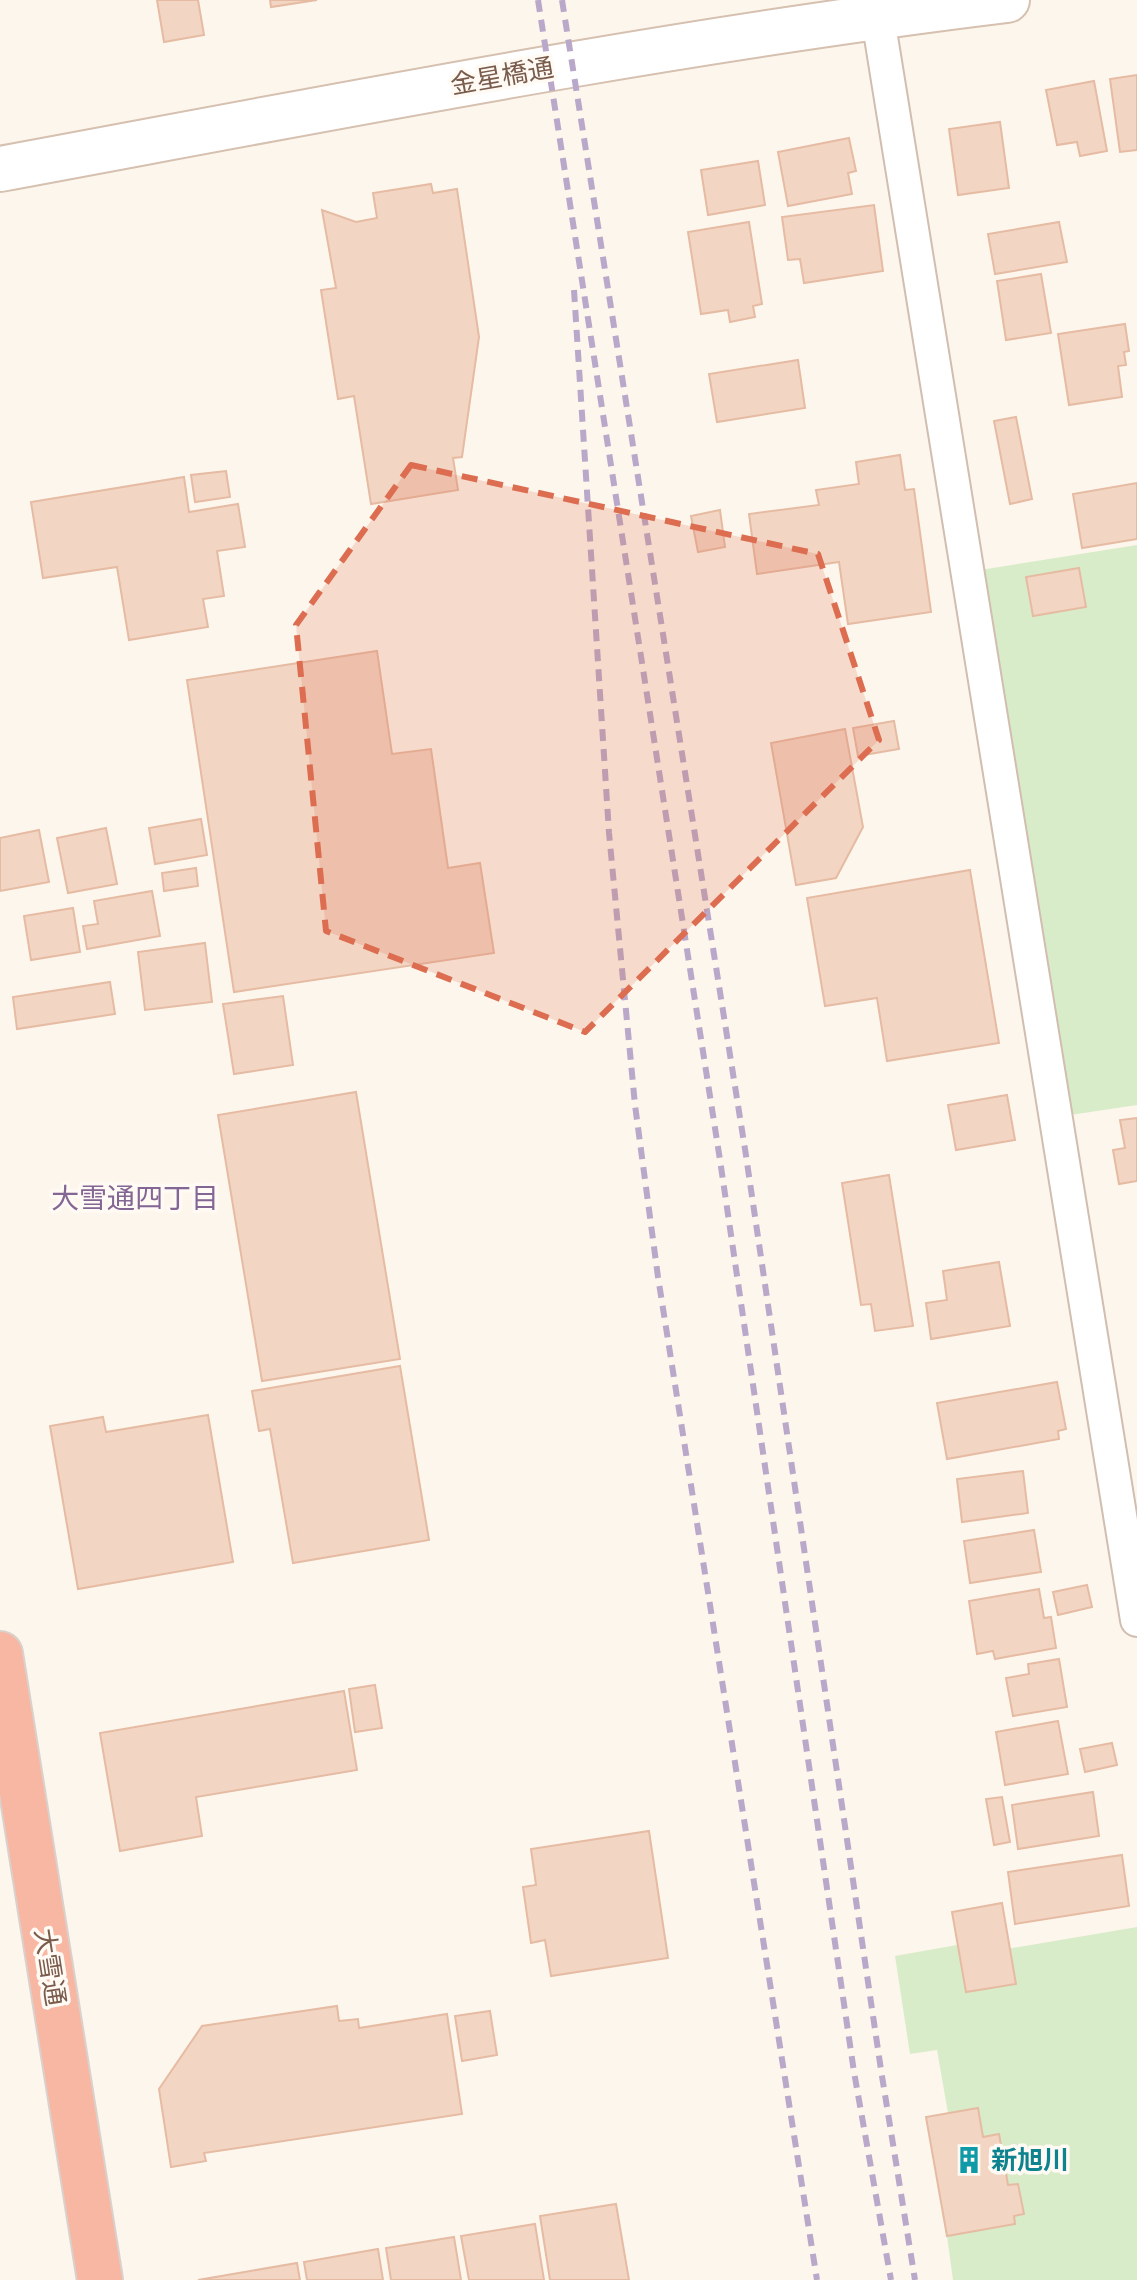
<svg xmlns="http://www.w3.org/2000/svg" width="1137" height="2280" viewBox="0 0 1137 2280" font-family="'Archivo Narrow','Noto Sans JP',sans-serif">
<rect width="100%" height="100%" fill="#fdf6ec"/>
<!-- green -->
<path fill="#d8ecc9" d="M1137,545V1105L1057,1117L968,572Z
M1137,1927V2280H953L947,2236L1015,2224L1014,2216L1024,2214L1018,2184L1008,2185L999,2134L983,2137L948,2113L937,2050L910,2054L895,1956L974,1942L977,1954Z"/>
<!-- building -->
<path fill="#f3d5c3" stroke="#e6bba3" stroke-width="2" d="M157,0H198L204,35L164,42Z
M270,0H317L271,7Z
M1137,75V150L1120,152L1110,79Z
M1094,81L1107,151L1080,156L1077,142L1057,145L1046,90Z
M1000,122L1009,188L958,195L949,129Z
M849,138L856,171L848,173L852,194L788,206L778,152Z
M758,161L765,205L708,215L701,170Z
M431,184L433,193L457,189L479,337L462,457L453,458L458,490L371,504L354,396L338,399L321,290L336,288L322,210L356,222L377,218L373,193Z
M874,205L883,271L804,283L800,259L788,260L782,217Z
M749,222L762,304L753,306L755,317L730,322L728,310L701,314L688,232Z
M1059,222L1067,262L995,274L988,234Z
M1041,274L1051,333L1006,340L997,281Z
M1125,324L1129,351L1124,352L1126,365L1118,366L1122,397L1069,405L1058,334Z
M798,360L805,408L717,422L709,374Z
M1016,417L1032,499L1010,504L994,421Z
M900,455L905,490L914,489L931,612L848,624L839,562L757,574L749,514L819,505L816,490L859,484L856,462Z
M226,471L230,497L195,502L191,475Z
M184,477L189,512L238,504L245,547L217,551L224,596L203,599L208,627L129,640L117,567L43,578L31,502Z
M1137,483V539L1082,548L1073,494Z
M720,510L725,547L698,552L691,516Z
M1079,568L1086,607L1033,616L1026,577Z
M377,651L392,754L431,749L448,868L480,863L494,953L234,992L187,680Z
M894,721L899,749L858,756L853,728Z
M845,729L863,827L836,878L796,885L771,743Z
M201,819L207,855L155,864L149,828Z
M106,828L117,884L68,893L57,838Z
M39,830L49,882L0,891V838Z
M196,868L198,886L164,891L162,873Z
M970,870L999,1043L887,1061L877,998L825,1006L807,898Z
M152,891L160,936L87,949L83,926L98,924L94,901Z
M73,908L80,952L31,960L24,916Z
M205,943L212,1002L145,1010L138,952Z
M110,982L115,1014L17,1029L13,997Z
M283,996L293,1065L234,1074L223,1004Z
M356,1092L400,1359L262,1381L218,1115Z
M1007,1095L1015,1140L956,1150L948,1105Z
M1137,1118V1181L1119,1184L1113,1150L1125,1148L1120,1120Z
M889,1175L913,1326L875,1331L871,1304L861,1305L842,1183Z
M999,1262L1010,1326L931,1339L926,1303L947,1300L943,1271Z
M400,1366L429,1540L293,1563L270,1429L259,1431L252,1391Z
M1057,1382L1066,1429L1058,1431L1059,1439L947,1459L937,1403Z
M208,1415L233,1562L78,1589L50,1426L103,1417L106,1432Z
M1023,1471L1028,1513L962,1522L957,1479Z
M1034,1530L1041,1572L970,1583L964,1541Z
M1087,1585L1092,1607L1058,1615L1053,1592Z
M1039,1589L1044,1618L1051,1617L1056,1648L995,1659L993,1651L977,1654L969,1601Z
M1059,1659L1067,1707L1013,1716L1006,1678L1029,1674L1028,1664Z
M375,1685L382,1728L355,1732L349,1689Z
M344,1691L357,1770L196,1797L202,1836L120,1851L100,1733Z
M1058,1721L1068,1774L1005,1785L996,1732Z
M1112,1743L1117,1765L1085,1772L1080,1749Z
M1093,1792L1099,1836L1018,1849L1012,1805Z
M1002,1797L1010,1842L994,1845L986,1799Z
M649,1831L668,1958L551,1976L545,1940L531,1943L523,1887L536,1885L531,1849Z
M1122,1855L1129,1906L1015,1924L1008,1872Z
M1002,1903L1016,1984L966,1992L952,1912Z
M337,2006L339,2021L358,2019L359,2028L447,2014L462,2114L204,2153L206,2161L171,2167L159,2089L202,2026Z
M490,2011L497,2055L462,2061L455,2016Z
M978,2108L983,2137L999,2134L1008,2185L1018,2184L1024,2214L1014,2216L1015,2224L947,2236L926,2117Z
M616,2204L629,2280H550L540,2216Z
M535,2224L544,2280H469L461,2236Z
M454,2237L461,2280H391L386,2248Z
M378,2249L383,2280H307L304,2262Z
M297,2263L300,2280H198Z"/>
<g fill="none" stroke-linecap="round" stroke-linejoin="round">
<!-- street casing -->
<g stroke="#d1beb0" stroke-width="36">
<path id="street" d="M875,0L1137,1620"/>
</g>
<!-- secondary casing -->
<g stroke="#d6c0b0" stroke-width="48">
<path id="secondary" d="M0,169C335,107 669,41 1007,0"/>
</g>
<!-- highway casing -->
<g stroke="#dad1cd" stroke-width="48">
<path id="highway" d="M0,1654L100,2280"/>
</g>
<!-- street -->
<use href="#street" stroke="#fff" stroke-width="32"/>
<!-- secondary -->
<use href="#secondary" stroke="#fff" stroke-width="44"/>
<!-- highway -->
<use href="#highway" stroke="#f7b7a3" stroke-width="44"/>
<!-- rail -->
<path stroke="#b9a8c9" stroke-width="6" stroke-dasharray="12 8" stroke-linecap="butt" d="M538,0L720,1160L854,2072L891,2280
M562,0L745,1149L881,2070L915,2280
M574,290L609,833L635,1105L658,1277L817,2280"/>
</g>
<!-- marked area -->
<path fill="#dc6d51" fill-opacity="0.2" stroke="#dc6d51" stroke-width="6" stroke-dasharray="16 10" stroke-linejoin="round" d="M411,465L818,554L879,740L585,1032L326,931L296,625Z"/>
<!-- icons -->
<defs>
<g id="building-bare" transform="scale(2.16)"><path d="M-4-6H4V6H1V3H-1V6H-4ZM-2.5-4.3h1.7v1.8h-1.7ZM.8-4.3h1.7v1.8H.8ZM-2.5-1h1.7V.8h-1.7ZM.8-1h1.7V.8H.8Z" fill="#0f9aa8" stroke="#fffaf3" stroke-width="2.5" paint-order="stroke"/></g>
</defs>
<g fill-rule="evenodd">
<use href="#building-bare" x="969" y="2160"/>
</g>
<g text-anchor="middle" stroke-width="7" stroke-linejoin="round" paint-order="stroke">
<!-- street labels -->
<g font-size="26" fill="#7a5c4d" stroke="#fffaf3">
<text transform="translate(502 76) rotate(-10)" y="9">金星橋通</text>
<text transform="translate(50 1967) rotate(81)" y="9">大雪通</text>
</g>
<!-- culture labels -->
<g font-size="26" font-weight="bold" fill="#0d838f" stroke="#fffaf3" text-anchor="start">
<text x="991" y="2169">新旭川</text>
</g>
<!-- neighbourhood labels -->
<g font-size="28" fill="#846695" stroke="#fffaf3">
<text x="135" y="1208">大雪通四丁目</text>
</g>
</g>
</svg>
